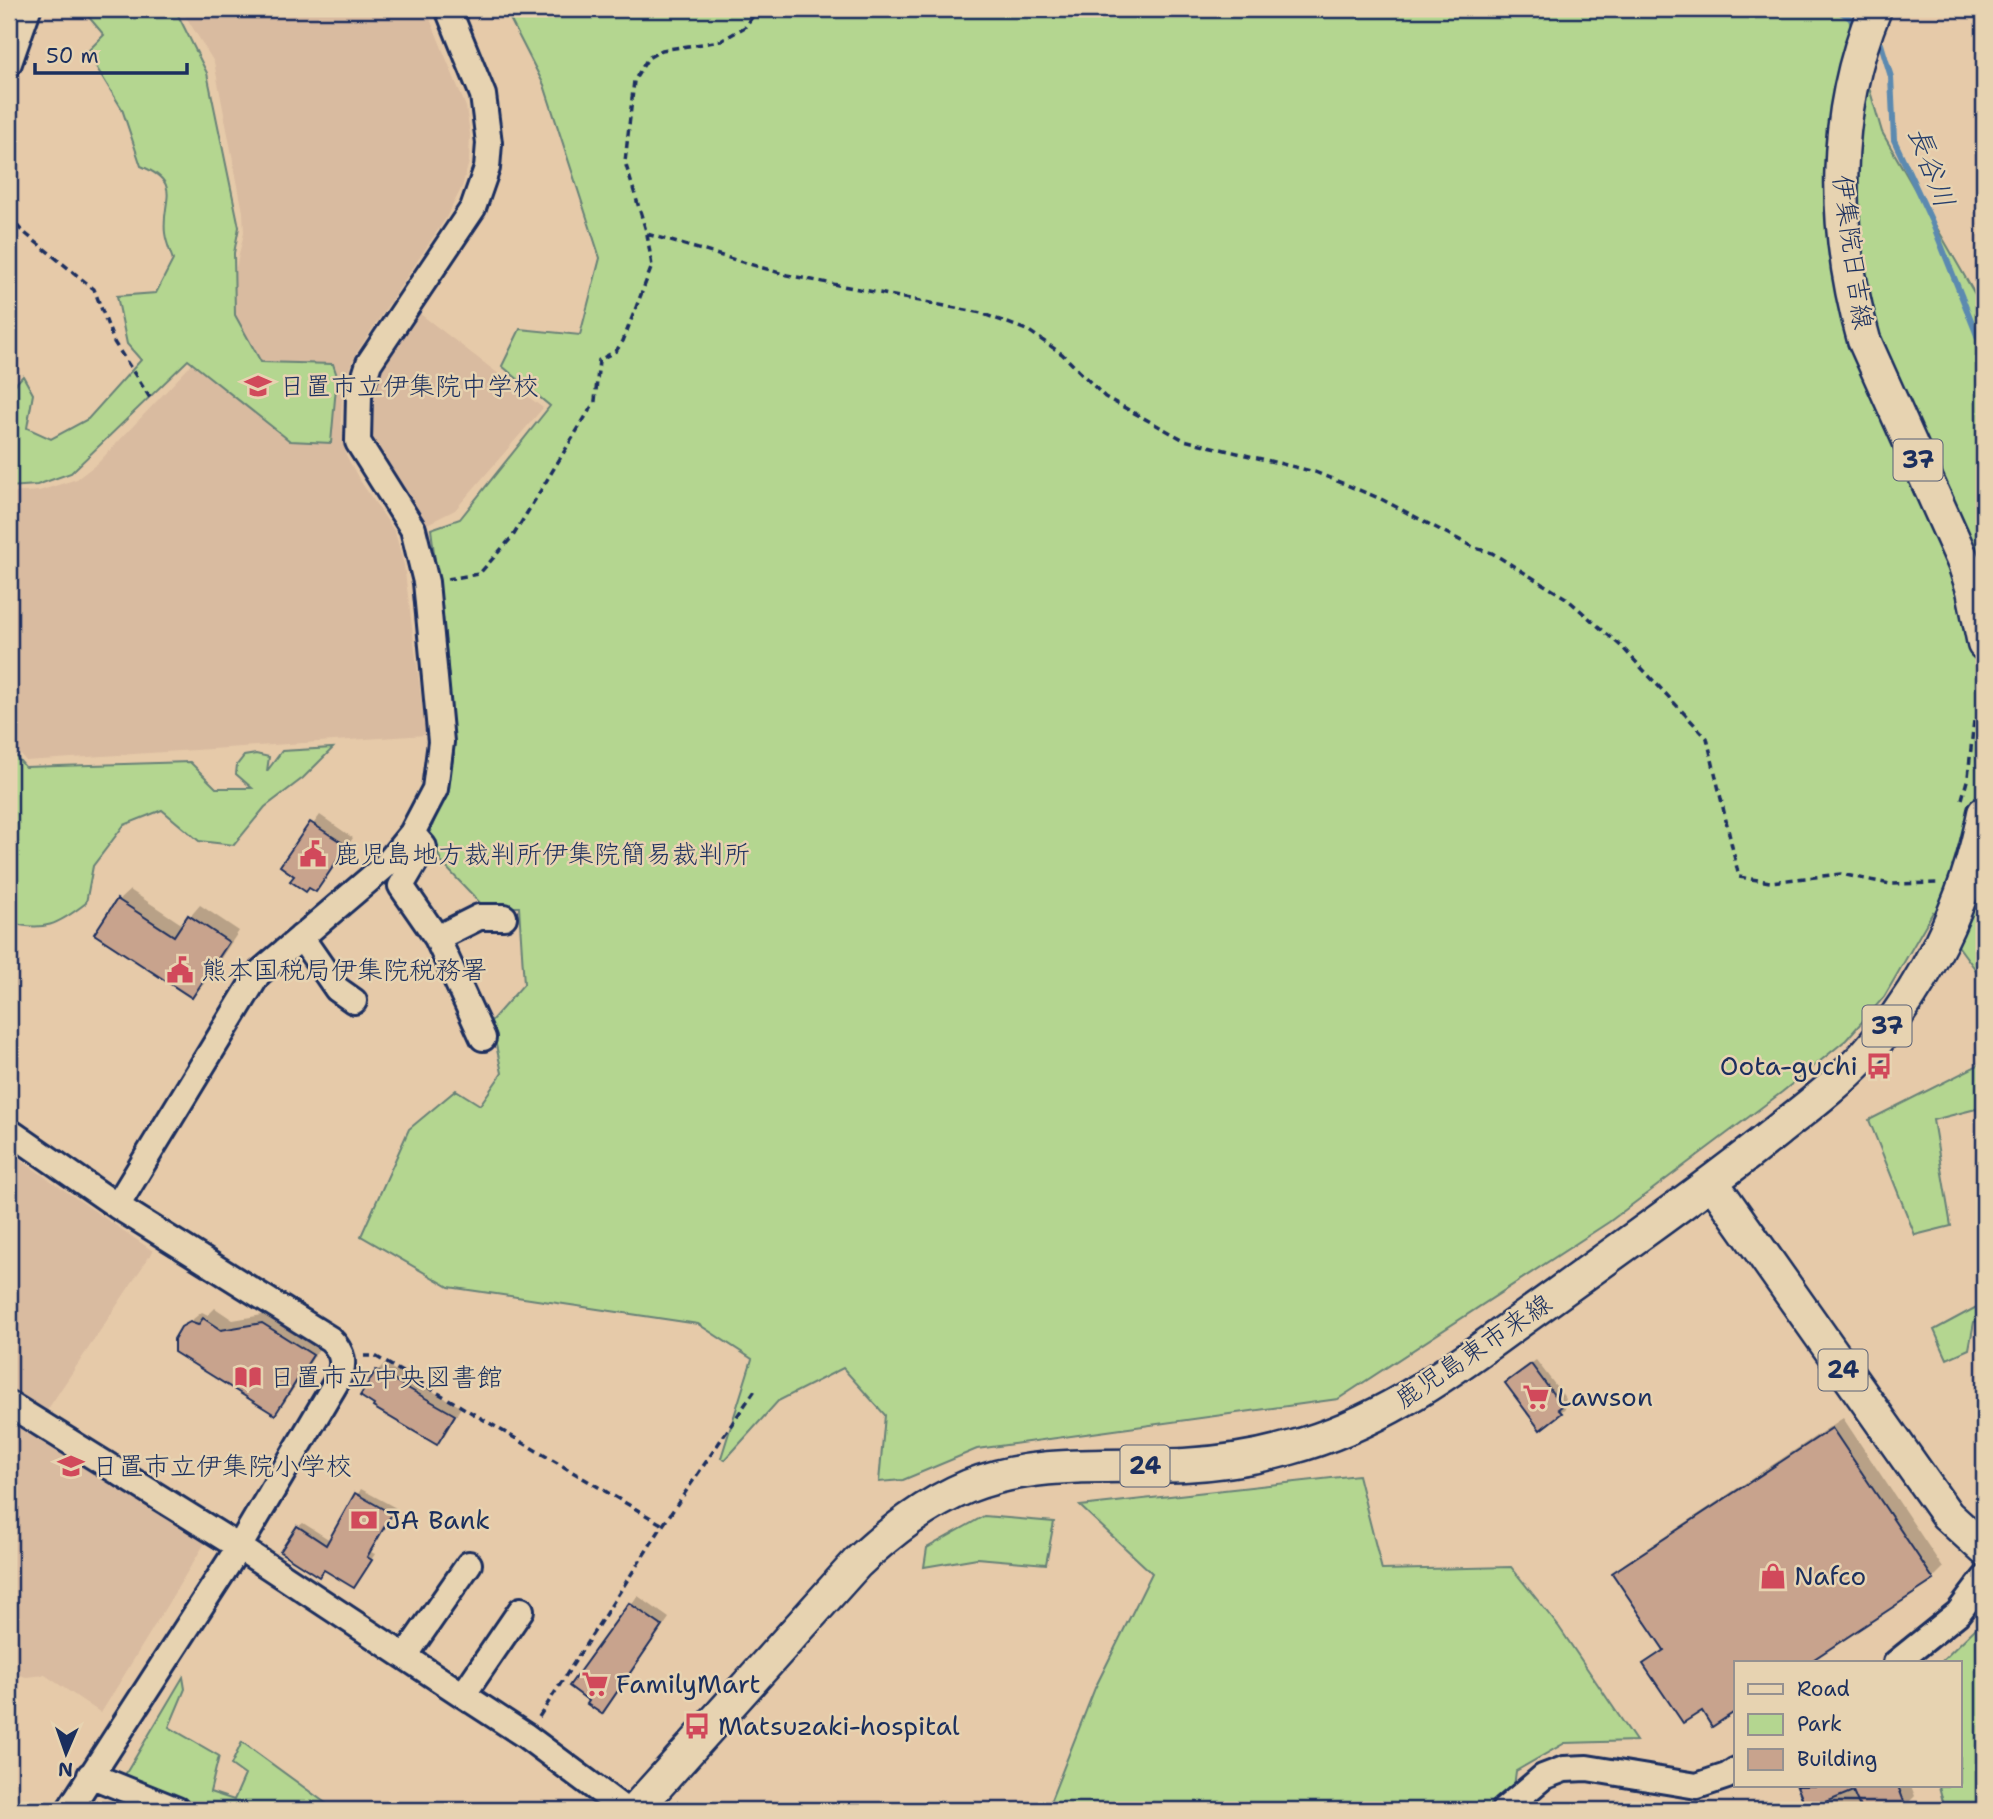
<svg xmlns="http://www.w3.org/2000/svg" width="1993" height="1819" viewBox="0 0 1993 1819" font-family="'Shantell Sans','Klee One',sans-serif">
<rect width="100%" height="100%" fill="#e6caa9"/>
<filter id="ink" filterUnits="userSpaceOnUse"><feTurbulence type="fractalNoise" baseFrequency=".0143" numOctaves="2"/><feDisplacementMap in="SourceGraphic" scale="14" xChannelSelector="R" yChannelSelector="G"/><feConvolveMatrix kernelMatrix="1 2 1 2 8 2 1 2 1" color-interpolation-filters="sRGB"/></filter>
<g filter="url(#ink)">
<!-- built -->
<path fill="#d9bba0" d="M181,9H426L466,107L470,134L469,162L462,187L446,218L357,352L347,373L342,398L341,421L346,455L359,479L395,532L404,565L426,735L26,761L9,741V493L39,491L77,479L98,463L193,363L235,272L244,233L243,212L214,62Z
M419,313L543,408L455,510L425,525L375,446L370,431L372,392L381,370Z
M9,1152L153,1251L46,1412L219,1520L101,1713L45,1675L26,1677L9,1671Z"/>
<!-- green -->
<path fill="#b4d690" stroke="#688277" stroke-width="2" d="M82,9H175L207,73L239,227L234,253L235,315L261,362L333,364L337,376L331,443L290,441L188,360L71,473L37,485L9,487V391L23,376L33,394L27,428L51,439L88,419L141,360L127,344L117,296L156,293L173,260C170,251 166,242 165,233C161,200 184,184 141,166L122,109L87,52L104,35Z
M505,9H1846L1882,132L1984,310V981L1933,912L1884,997L1846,1040L1782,1092L1609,1222L1338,1399L977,1449L903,1480L879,1482L885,1415L843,1368L778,1401L725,1460L721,1458L752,1359L698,1324L449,1287L361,1236L409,1129L456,1090L480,1105L502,1073L491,1021L524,984L519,907H484L442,863L429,834L446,791L454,756L447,655L431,529L460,519L550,406L502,366L520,329L580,335L600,258L544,85Z
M9,748L25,767L190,762L216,788H252L236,774L237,765L244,756L256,754L269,757L267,771L282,751L333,748L303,778L265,807L234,845L199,841L162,810L124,825L93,866L86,903C59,924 43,933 9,922Z
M1984,1062V1131L1976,1109L1933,1120L1951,1226L1915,1235L1869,1120Z
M1984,1303V1319L1974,1322L1969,1349L1947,1359L1934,1330Z
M1358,1475L1382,1570L1511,1567L1559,1627L1636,1741L1565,1743L1516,1771L1511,1810H1047L1095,1688L1152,1573L1080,1506Z
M984,1516L1054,1522L1046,1564L977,1558L924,1567L927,1548Z
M1977,1627H1984V1810H1945L1939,1786H1960V1663H1940Z
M183,1677L185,1689L169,1727L219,1756L210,1792L234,1800L245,1775L231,1765L242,1742L335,1810H205L122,1780Z"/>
<!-- shadow -->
<path fill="#0003" d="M320,815L353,838L316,890L282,866Z
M130,890L183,925L200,905L239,931L203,985L192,996L119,900Z
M215,1308L233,1320L274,1313L322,1344L285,1402L275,1413L182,1328L202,1312L208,1315Z
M1536,1360L1566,1399L1562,1403L1566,1407L1561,1412L1512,1378Z
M384,1364L461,1407L444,1436L437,1443L377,1371Z
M1843,1418L1943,1568L1933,1578L1805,1663H1736L1702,1708L1646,1664L1664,1648L1614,1573L1625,1563Z
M361,1489L396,1508L371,1552L375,1554L354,1586L298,1527L303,1523L330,1540Z
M638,1596L669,1618L609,1704L601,1712L592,1700L572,1686Z
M1799,1786H1911L1915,1796L1906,1805L1893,1810H1814L1808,1807Z"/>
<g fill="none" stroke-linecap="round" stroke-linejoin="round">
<!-- stream -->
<path stroke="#5b8ab0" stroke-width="6" d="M1836,9L1861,25
M1876,39L1881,44L1891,77L1894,140L1932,222L1984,353"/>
</g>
<!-- building -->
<path fill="#c8a38d" stroke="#1b2f5e" stroke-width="2" d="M310,822L347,846L316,892L309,888L306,892L290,881L294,876L280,866Z
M117,899L174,936L188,915L229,942L192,998L94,934Z
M203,1318L221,1330L262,1323L313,1355L275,1415L174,1352V1339L181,1327L190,1322L198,1325Z
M1531,1364L1562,1406L1558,1409L1562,1413L1540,1430L1505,1383Z
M376,1370L455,1415L437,1445L373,1407L374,1405L360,1396Z
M1832,1428L1934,1580L1808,1663H1736V1711L1712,1727L1702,1711L1683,1723L1643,1664L1664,1650L1612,1573Z
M355,1493L392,1514L367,1557L372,1560L354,1588L324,1570L319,1577L280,1552L297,1526L326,1545Z
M629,1603L662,1626L602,1714L587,1704L589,1701L569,1686Z
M1797,1786H1898L1906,1807L1897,1810H1861L1853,1791L1807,1810Z"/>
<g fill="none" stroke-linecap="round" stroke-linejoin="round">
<!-- minor casing -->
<g stroke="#1b2f5e" stroke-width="30">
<path id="minor" d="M9,63L28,9
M412,833L424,847L401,886L437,938L483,1038
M301,937L337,989L354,1001
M437,938L479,917H504
M9,1131L117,1206L330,1339C343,1352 346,1364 337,1381L239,1547L69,1810
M117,1206L258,974L385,866L412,833L435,789L441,742L426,582L413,529L358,442L359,395L369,363L473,208L487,168L489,143L483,95L448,9
M9,1404L239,1547L463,1695L526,1736L625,1810
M405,1656L469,1564
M1896,1663L1958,1613L1984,1579
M463,1695L521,1610
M90,1775L177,1810
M1504,1810L1543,1777L1564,1769L1587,1768L1697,1786L1727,1776L1736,1770"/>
</g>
<!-- major casing -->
<g stroke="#1b2f5e" stroke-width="37">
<path id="major" d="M1875,9C1831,115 1833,231 1864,340L1964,563L1973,590L1984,644
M1712,1182L1947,1515L1984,1549
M635,1810L857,1563C891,1531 926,1504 969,1486C1036,1459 1113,1468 1184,1465C1220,1463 1255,1458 1290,1448C1373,1426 1442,1378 1510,1328C1553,1297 1596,1266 1639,1235C1686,1201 1732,1167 1777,1131C1807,1107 1838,1084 1864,1056C1925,988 1967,902 1984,813"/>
</g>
<!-- path -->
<path stroke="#1b2f5e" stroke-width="3.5" stroke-dasharray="7 5" stroke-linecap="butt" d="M9,216L21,230L94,289L114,342L152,401
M647,234L787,275L981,313L1029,331L1062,354L1105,397L1184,440L1315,472L1381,499L1475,548L1492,553L1566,598L1622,647L1707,738L1739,877L1770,882L1841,874L1890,884L1937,883
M447,579L479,574L513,536L595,401L599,360L616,351L623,341L652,266L647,234L625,162L634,81L648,58L662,50L721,41L745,27L758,9
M1962,799L1968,777L1974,720L1984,716
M1984,935L1980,953L1984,977
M364,1356H375L663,1525
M539,1717L663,1525L757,1387"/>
<!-- minor -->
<use href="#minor" stroke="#e7d3b1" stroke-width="24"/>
<!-- major -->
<use href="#major" stroke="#e7d3b1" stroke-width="32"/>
</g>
</g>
<!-- icons -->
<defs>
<g id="school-bare" transform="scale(2.1)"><path d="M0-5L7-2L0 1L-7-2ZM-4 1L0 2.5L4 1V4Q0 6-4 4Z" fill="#d1495b" stroke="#e7d3b1" stroke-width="2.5" paint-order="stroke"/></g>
<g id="civic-bare" transform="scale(2.1)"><path d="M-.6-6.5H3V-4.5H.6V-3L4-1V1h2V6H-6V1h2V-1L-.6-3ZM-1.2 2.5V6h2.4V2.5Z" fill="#d1495b" stroke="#e7d3b1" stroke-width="2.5" paint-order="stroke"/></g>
<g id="bus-bare" transform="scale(2.1)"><path d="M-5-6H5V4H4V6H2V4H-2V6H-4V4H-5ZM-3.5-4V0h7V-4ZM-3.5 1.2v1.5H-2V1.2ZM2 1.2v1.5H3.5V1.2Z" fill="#d1495b" stroke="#e7d3b1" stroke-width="2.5" paint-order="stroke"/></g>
<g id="library-bare" transform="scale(2.1)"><path d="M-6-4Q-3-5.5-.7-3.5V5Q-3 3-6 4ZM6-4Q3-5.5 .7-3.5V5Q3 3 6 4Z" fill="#d1495b" stroke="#e7d3b1" stroke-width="2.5" paint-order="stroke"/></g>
<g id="supermarket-bare" transform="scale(2.1)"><path d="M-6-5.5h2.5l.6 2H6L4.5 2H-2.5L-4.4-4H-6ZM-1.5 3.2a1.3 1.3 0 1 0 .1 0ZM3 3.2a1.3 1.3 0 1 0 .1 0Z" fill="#d1495b" stroke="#e7d3b1" stroke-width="2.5" paint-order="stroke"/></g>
<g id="bank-bare" transform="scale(2.1)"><path d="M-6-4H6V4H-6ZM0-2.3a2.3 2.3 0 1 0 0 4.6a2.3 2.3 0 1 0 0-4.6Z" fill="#d1495b" stroke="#e7d3b1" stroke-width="2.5" paint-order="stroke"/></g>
<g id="shop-bare" transform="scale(2.1)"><path d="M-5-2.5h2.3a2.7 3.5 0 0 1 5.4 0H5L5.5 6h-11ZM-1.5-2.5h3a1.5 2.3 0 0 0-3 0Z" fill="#d1495b" stroke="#e7d3b1" stroke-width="2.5" paint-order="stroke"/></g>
</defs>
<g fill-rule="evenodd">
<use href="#school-bare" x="258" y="386"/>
<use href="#civic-bare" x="313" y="854"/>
<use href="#civic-bare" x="180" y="970"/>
<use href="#bus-bare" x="1879" y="1066"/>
<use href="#library-bare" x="248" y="1377"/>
<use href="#supermarket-bare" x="1536" y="1397"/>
<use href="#school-bare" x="71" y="1466"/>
<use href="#bank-bare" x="364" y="1520"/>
<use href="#shop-bare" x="1773" y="1576"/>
<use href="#supermarket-bare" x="595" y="1684"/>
<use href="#bus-bare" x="697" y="1726"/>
</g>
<g text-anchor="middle" stroke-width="5" stroke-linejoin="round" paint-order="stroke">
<!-- shield labels -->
<g fill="#e7d3b1" stroke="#586077" stroke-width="2">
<rect x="1893.5" y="439.5" width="49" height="41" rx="5"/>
<rect x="1862.5" y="1005.5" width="49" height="41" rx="5"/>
<rect x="1818.5" y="1349.5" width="49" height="41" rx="5"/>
<rect x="1120.5" y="1445.5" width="49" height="41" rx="5"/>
</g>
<g font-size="24" font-weight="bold" fill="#1b2f5e">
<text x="1918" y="468">37</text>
<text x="1887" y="1034">37</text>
<text x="1843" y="1378">24</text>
<text x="1145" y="1474">24</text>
</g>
<!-- street labels -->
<g font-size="26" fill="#1b2f5e" stroke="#e7d3b1">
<text transform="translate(1853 252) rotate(82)" y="9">伊集院日吉線</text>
<text transform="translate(1473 1351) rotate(-34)" y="9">鹿児島東市来線</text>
</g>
<!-- poi labels -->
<g font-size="26" fill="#1b2f5e" stroke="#e7d3b1" text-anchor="start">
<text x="279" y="395">日置市立伊集院中学校</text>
<text x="334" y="863">鹿児島地方裁判所伊集院簡易裁判所</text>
<text x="201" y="979">熊本国税局伊集院税務署</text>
<text x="1858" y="1075" text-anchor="end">Oota-guchi</text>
<text x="269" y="1386">日置市立中央図書館</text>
<text x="1557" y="1406">Lawson</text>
<text x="92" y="1475">日置市立伊集院小学校</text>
<text x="385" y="1529">JA Bank</text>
<text x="1794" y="1585">Nafco</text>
<text x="616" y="1693">FamilyMart</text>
<text x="718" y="1735">Matsuzaki-hospital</text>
</g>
<!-- water labels -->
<g font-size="28" font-style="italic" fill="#263e6c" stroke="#e7d3b1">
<text transform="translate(1932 167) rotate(70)" y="10">長谷川</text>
</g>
</g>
<!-- margin -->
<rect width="1993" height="1819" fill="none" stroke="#e7d3b1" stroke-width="35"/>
<rect x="18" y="18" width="1958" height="1784" fill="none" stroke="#1b2f5e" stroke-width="2.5" filter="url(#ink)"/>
<!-- legend -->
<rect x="1734" y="1661" width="228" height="126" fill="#e7d3b1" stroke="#959190" stroke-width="2"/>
<rect x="1748" y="1684" width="35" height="10" fill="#e7d3b1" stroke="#959190" stroke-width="2"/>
<text x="1797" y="1696" font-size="21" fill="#1b2f5e">Road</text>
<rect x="1748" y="1714" width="35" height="21" fill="#b4d690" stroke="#959190" stroke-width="2"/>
<text x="1797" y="1731" font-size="21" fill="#1b2f5e">Park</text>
<rect x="1748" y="1749" width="35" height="21" fill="#c8a38d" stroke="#959190" stroke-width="2"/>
<text x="1797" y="1766" font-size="21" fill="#1b2f5e">Building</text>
<!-- north arrow -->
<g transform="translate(66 1753) rotate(182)" stroke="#e7d3b1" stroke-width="5" paint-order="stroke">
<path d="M0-5L12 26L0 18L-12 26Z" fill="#1b2f5e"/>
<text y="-10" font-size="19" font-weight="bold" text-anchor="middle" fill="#1b2f5e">N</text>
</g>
<!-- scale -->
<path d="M35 63v10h152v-10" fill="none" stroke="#1b2f5e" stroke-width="3.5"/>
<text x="46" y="63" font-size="21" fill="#1b2f5e" stroke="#e7d3b1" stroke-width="5" paint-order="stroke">50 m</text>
</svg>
